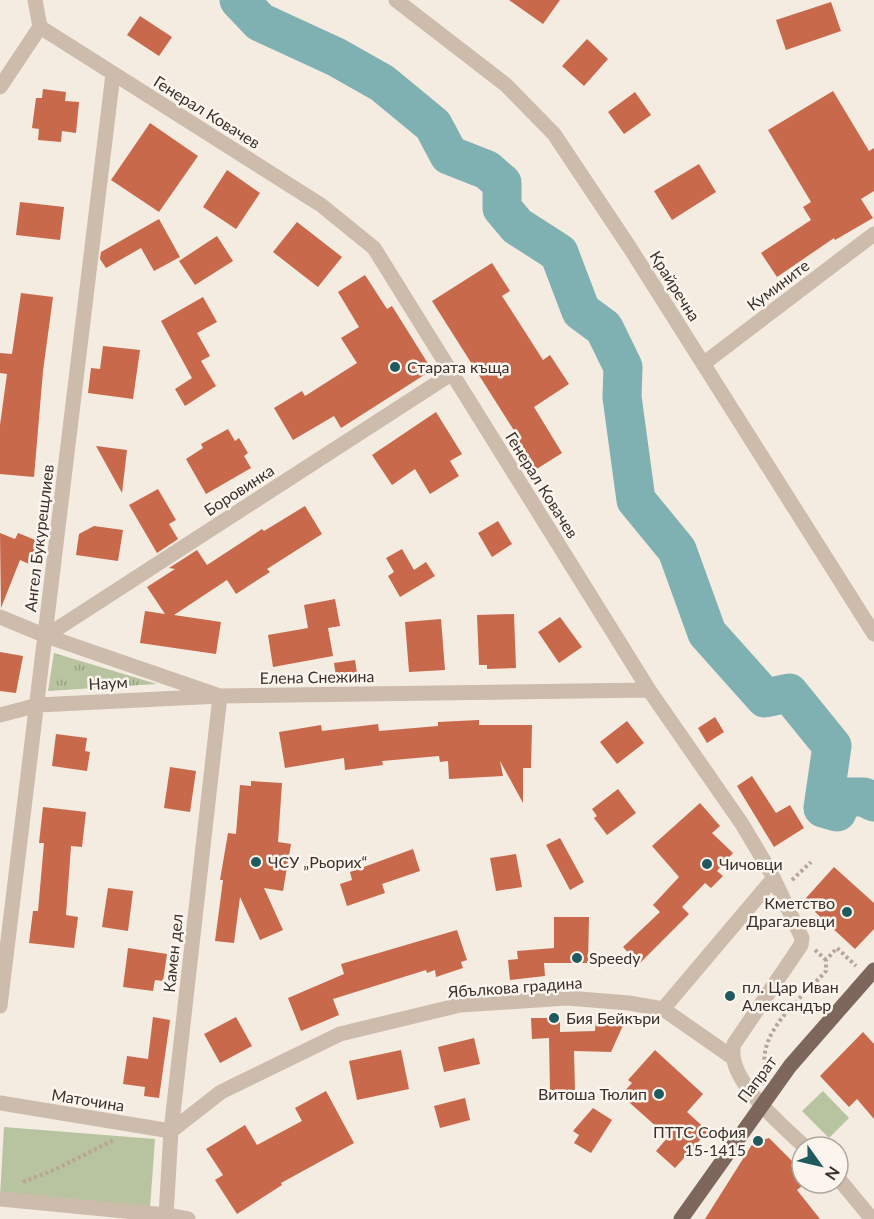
<svg xmlns="http://www.w3.org/2000/svg" width="874" height="1219" viewBox="0 0 874 1219" font-family="Lato,sans-serif">
<defs>
<pattern id="grass-tufts" width="24" height="20" patternUnits="userSpaceOnUse" patternTransform="scale(1.5)"><rect width="24" height="20" fill="#b8c4a0"/><path d="M3 7l-1-3M5 7V3M7 7l1-3M15 17l-1-3M17 17v-4M19 17l1-3" fill="none" stroke="#97a083"/></pattern>
</defs>
<rect width="100%" height="100%" fill="#f4ebe1"/>
<!-- grass -->
<path fill="url(#grass-tufts)" d="M54,653L157,684L48,691Z"/>
<!-- park -->
<path fill="#b8c4a0" d="M823,1091L849,1118L829,1138L802,1111Z
M4,1127L155,1139L150,1208L0,1196Z"/>
<g fill="none" stroke-linecap="round" stroke-linejoin="round">
<!-- river -->
<path stroke="#7fb0b2" stroke-width="39" d="M239,0L260,22L336,57L382,83L433,125L449,155L487,170L502,183V208L517,226L559,253L581,311L604,328L623,367L622,397L636,500L677,550L707,633L765,698L789,693L832,746L823,808L837,812L843,797H864L874,802"/>
</g>
<!-- building -->
<path fill="#c8694b" d="M509,0H560L543,24Z
M831,2L841,31L786,50L776,20Z
M140,16L172,37L159,56L127,35Z
M587,39L608,59L584,86L562,66Z
M43,89L66,92L65,101L79,102L76,133L62,131L61,142L38,140L39,129L32,128L36,98H42Z
M833,91L869,151L874,148V191L861,199L873,218L835,240L834,238L777,277L761,253L811,220L803,207L811,202L768,130Z
M635,92L651,115L624,134L608,112Z
M150,123L198,156L159,212L111,180Z
M699,164L716,192L672,220L654,191Z
M227,170L260,193L236,229L203,207Z
M20,202L64,207L60,240L16,235Z
M159,219L180,257L154,271L141,248L106,268L100,259L101,252Z
M297,222L342,257L318,287L273,252Z
M217,236L233,261L195,285L179,261Z
M492,263L510,291L502,296L543,360L550,355L569,384L534,407L562,453L532,472L514,444L520,440L432,301Z
M365,275L387,309L392,306L432,370L341,428L334,416L293,440L274,408L302,391L305,396L357,363L341,338L359,327L338,292Z
M21,293L53,297L43,371L34,477L0,474V425L7,374L0,373V353L12,354Z
M203,297L217,322L197,333L210,356L201,361L216,386L185,406L175,389L192,378L161,321Z
M103,346L140,350L133,399L88,393L91,368L100,369Z
M436,412L462,454L450,461L459,476L430,494L415,469L392,485L372,455Z
M228,429L235,441L239,438L248,453L244,456L251,468L206,494L186,459L203,448L201,444Z
M96,446L127,450L122,493Z
M158,489L176,520L169,524L178,539L157,553L129,505Z
M305,506L322,534L267,569L270,572L236,594L227,580L174,615L221,622L216,654L140,643L145,611L165,614L147,587L175,569L169,568L197,550L207,565L262,529L264,531Z
M498,521L512,544L492,557L478,533Z
M94,526L123,530L118,561L76,555L79,534Z
M0,533L15,539L18,533L38,541L29,564L20,560L1,608Z
M402,549L414,570L426,562L435,576L400,597L388,576L394,572L386,558Z
M335,599L340,626L328,628L333,656L273,667L268,635L308,628L304,605Z
M514,614L516,668L487,669V665H479L477,615Z
M560,617L582,647L559,663L538,632Z
M441,619L445,670L409,672L405,622Z
M0,652L23,656L16,693L0,691Z
M355,660L358,679L337,683L334,663Z
M715,717L724,732L707,743L698,728Z
M479,720V725H532L531,768H523V803L500,761L503,776L449,779L448,761L440,762L439,756L382,761L383,765L345,770L344,758L285,768L279,732L321,725L322,731L378,724L379,731L438,726V722Z
M627,721L644,743L617,764L600,742Z
M56,734L87,738L85,751L90,752L87,771L52,766Z
M170,767L196,771L190,812L164,808Z
M752,776L776,813L790,805L804,828L774,847L737,786Z
M251,781L282,783L278,842L291,844L283,891L264,888L283,930L260,940L240,897L234,943L215,941L223,880H220L228,833L236,834L240,785L251,786Z
M618,789L636,813L607,835L594,818L597,816L592,809Z
M700,803L720,826L712,833L733,853L717,871L723,876L711,888L705,883L682,907L689,914L639,964L623,947L660,912L653,905L679,877L652,846Z
M43,807L86,812L82,847L71,846L66,915L78,917L74,948L29,943L33,911H38L44,843H39Z
M560,838L584,882L570,890L546,845Z
M413,849L420,871L382,884L385,893L347,906L340,884L352,880L350,872Z
M516,854L522,887L496,891L490,858Z
M834,867L874,903V929L855,949L815,912L806,898Z
M108,888L133,891L128,931L102,927Z
M554,917H589L588,963H544L545,976L510,980L508,960L518,959L517,951L554,948Z
M457,930L467,960L461,962L463,968L436,977L435,970L427,973L426,970L333,999L339,1015L301,1031L288,998L344,974L341,964Z
M128,948L167,954L163,981L155,980L153,991L123,987Z
M153,1017L170,1020L159,1098L144,1096L145,1087L123,1084L127,1056L148,1059Z
M236,1017L252,1046L220,1063L204,1034Z
M531,1018H560V1032L595,1031L596,1021H625L611,1052L574,1051L575,1090L550,1091L549,1038L532,1039Z
M863,1032L874,1044V1119L857,1099L849,1107L820,1076Z
M474,1038L480,1064L444,1072L438,1047Z
M401,1050L409,1089L357,1100L349,1061Z
M655,1050L703,1094L687,1112L708,1131L675,1168L656,1151L668,1137L621,1095L632,1083L628,1080Z
M326,1091L354,1143L281,1183L282,1185L237,1214L215,1180L223,1175L206,1149L245,1125L257,1145L302,1121L295,1108Z
M465,1098L470,1120L440,1128L434,1106Z
M593,1108L612,1120L591,1153L574,1143L579,1135L573,1131Z
M769,1138L802,1171V1186L797,1190L820,1219H705L753,1143Z"/>
<g fill="none" stroke-linecap="round" stroke-linejoin="round">
<!-- path -->
<path stroke="#b9a596" stroke-width="4" stroke-dasharray="3 3" stroke-linecap="butt" d="M792,880L811,862
M815,950L826,960
M768,1066L765,1068C758,1030 804,996 826,971V960L837,948L856,966
M23,1182L54,1170L114,1140"/>
<!-- minor -->
<path stroke="#cdbbac" stroke-width="15" d="M35,0L40,27L321,205L374,248L649,690L742,824L770,871L802,938L801,945L734,1044C724,1078 783,1126 805,1147
M396,0L506,85L554,134L630,248L874,634
M0,87L40,27
M703,364L874,234
M0,617L46,636L220,696L649,690
M46,636L451,374
M0,715L38,705L220,696L171,1131L166,1215
M0,1006L113,74
M663,1009L773,879
M0,1103L171,1131L221,1092L340,1034L460,1005L567,998L629,1003L663,1009L732,1057
M838,1178L872,1219
M0,1199L166,1215L188,1219"/>
<!-- major -->
<path stroke="#7d675c" stroke-width="15" d="M681,1219L790,1066L874,970"/>
</g>
<!-- markers -->
<g fill="#1f5a5e" stroke="#fbf5ee" stroke-width="2">
<circle cx="395" cy="367" r="6"/>
<circle cx="256" cy="862" r="6"/>
<circle cx="707" cy="864" r="6"/>
<circle cx="847" cy="912" r="6"/>
<circle cx="577" cy="958" r="6"/>
<circle cx="730" cy="996" r="6"/>
<circle cx="554" cy="1018" r="6"/>
<circle cx="659" cy="1094" r="6"/>
<circle cx="758" cy="1141" r="6"/>
</g>
<g text-anchor="middle" stroke-width="5" stroke-linejoin="round" paint-order="stroke">
<!-- street labels -->
<g font-size="16" fill="#3b302b" stroke="#fbf5ee">
<text transform="translate(207 112) rotate(32)" y="6">Генерал Ковачев</text>
<text transform="translate(778 285) rotate(-37)" y="6">Кумините</text>
<text transform="translate(675 286) rotate(58)" y="6">Крайречна</text>
<text transform="translate(542 485) rotate(58)" y="6">Генерал Ковачев</text>
<text transform="translate(239 490) rotate(-33)" y="6">Боровинка</text>
<text transform="translate(39 538) rotate(-83)" y="6">Ангел Букурещлиев</text>
<text transform="translate(317 677) rotate(-1)" y="6">Елена Снежина</text>
<text transform="translate(108 683) rotate(-3)" y="6">Наум</text>
<text transform="translate(173 953) rotate(-84)" y="6">Камен дел</text>
<text transform="translate(515 987) rotate(-4)" y="6">Ябълкова градина</text>
<text transform="translate(757 1079) rotate(-53)" y="6">Папрат</text>
<text transform="translate(88 1100) rotate(9)" y="6">Маточина</text>
</g>
<!-- poi labels -->
<g font-size="16" fill="#3b302b" stroke="#fbf5ee" text-anchor="start">
<text x="407" y="373">Старата къща</text>
<text x="268" y="868">ЧСУ „Рьорих“</text>
<text x="719" y="870">Чичовци</text>
<text x="835" y="909" text-anchor="end">Кметство<tspan x="835" dy="18">Драгалевци</tspan></text>
<text x="589" y="964">Speedy</text>
<text x="742" y="993">пл. Цар Иван<tspan x="742" dy="18">Александър</tspan></text>
<text x="566" y="1024">Бия Бейкъри</text>
<text x="647" y="1100" text-anchor="end">Витоша Тюлип</text>
<text x="746" y="1138" text-anchor="end">ПТТС София<tspan x="746" dy="18">15-1415</tspan></text>
</g>
</g>
<!-- north arrow -->
<g transform="translate(820 1165) rotate(124)"><circle r="28" fill="#fbf5ee" stroke="#aea6a0" stroke-width="1.5"/>
<path d="M0-4.5L10 22L0 15L-10 22Z" fill="#1f5a5e"/>
<text y="-9" font-size="16" font-weight="bold" text-anchor="middle" fill="#3b302b">N</text>
</g>
</svg>
